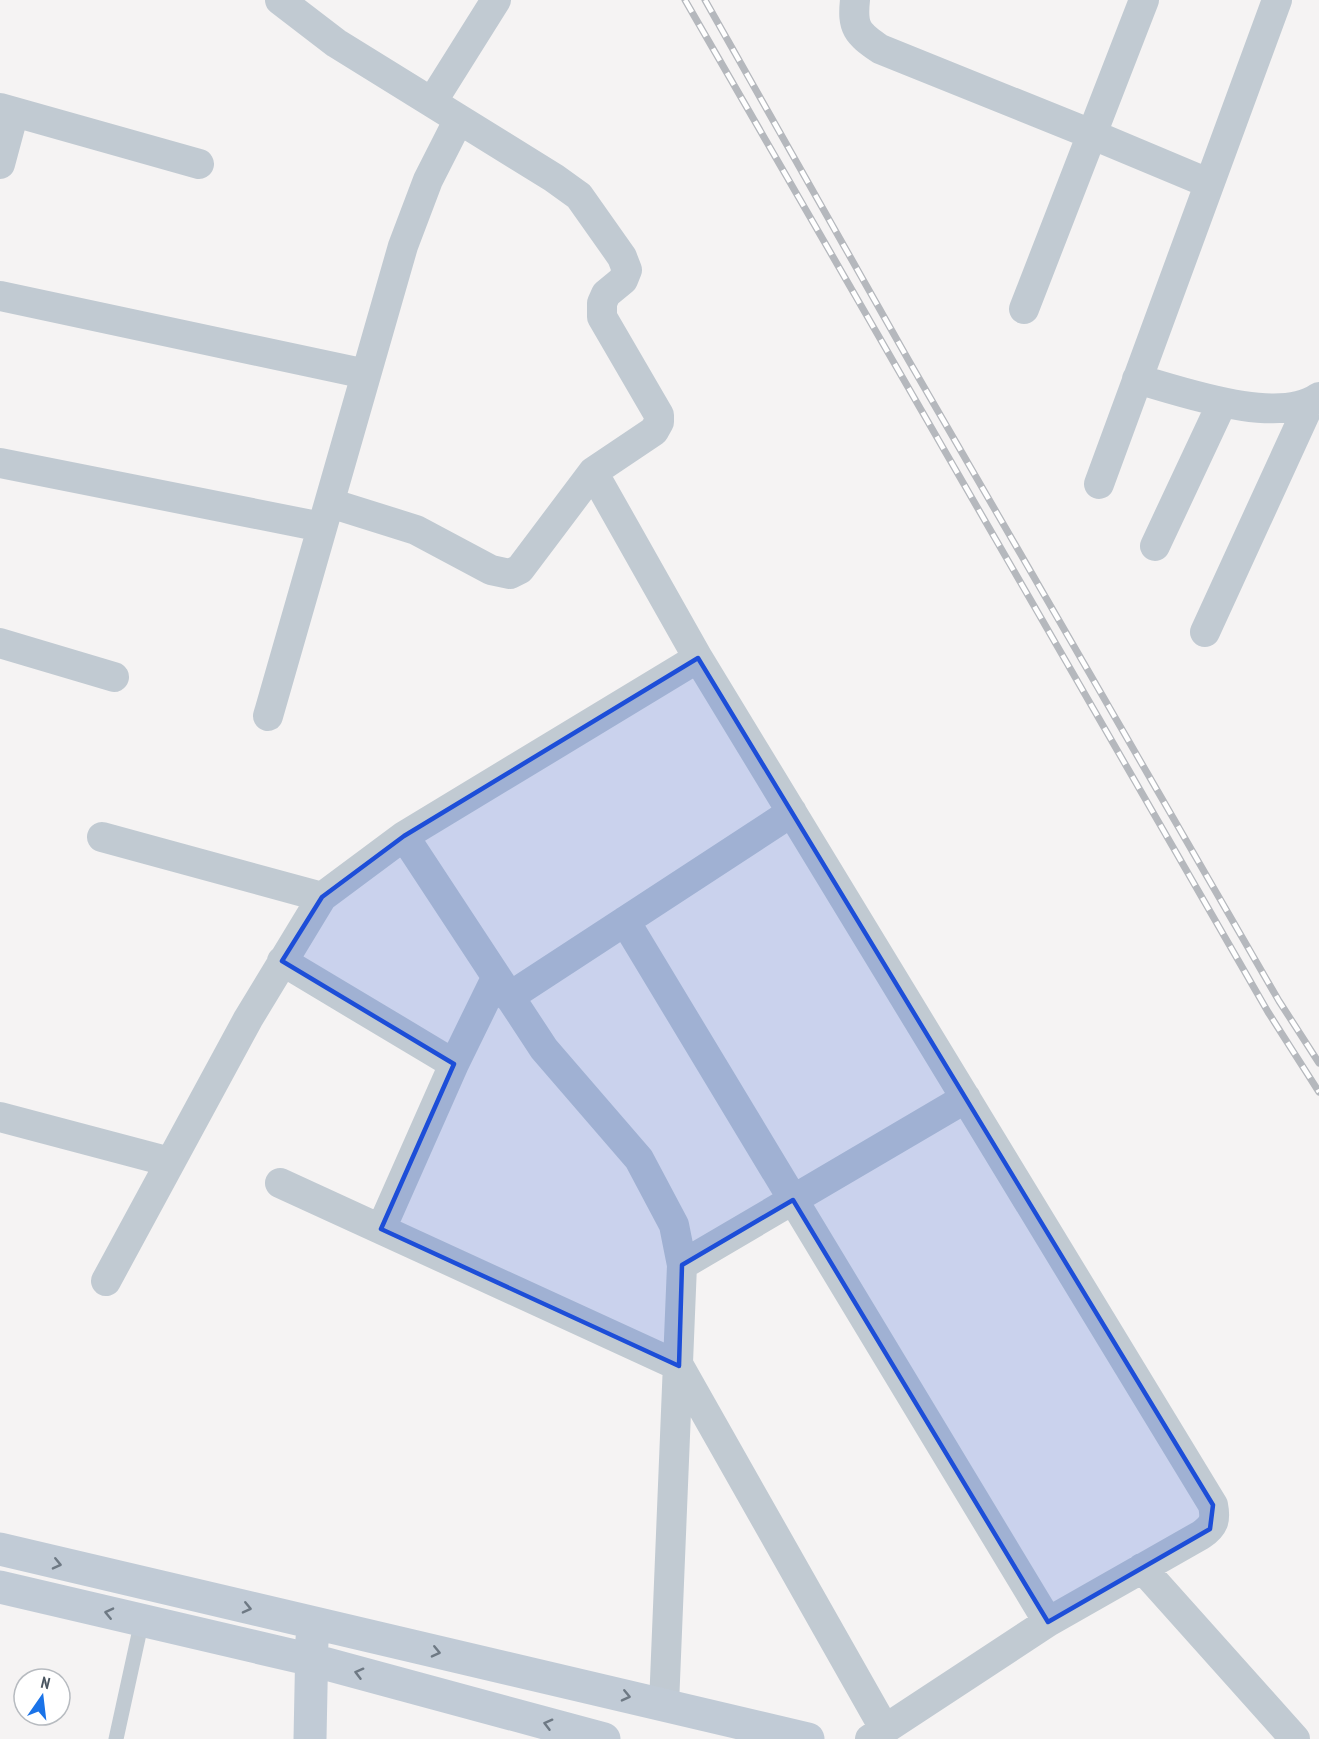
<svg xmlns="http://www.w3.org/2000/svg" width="1319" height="1739" viewBox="0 0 1319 1739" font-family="'PT Sans Narrow',sans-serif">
<rect width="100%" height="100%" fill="#f5f3f3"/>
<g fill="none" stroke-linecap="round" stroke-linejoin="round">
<!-- service -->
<path stroke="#c1cad2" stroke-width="15" d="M116,1739L142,1620"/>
<!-- minor -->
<path stroke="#c1cad2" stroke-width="30" d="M280,0L336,43L554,178L579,196L622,257L627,270L623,280L606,294L602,303V317L659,415V422L654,431L593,472L520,569L510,574L491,570L416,530L330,503
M855,0C852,28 857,33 880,49L1091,134L1208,183
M432,102L496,0
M0,108L199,164
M0,164L14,112
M0,296L366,374
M1024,309L1144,0
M1137,379C1183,392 1278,426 1319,397
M0,463L322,527
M593,472L698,658L1213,1505C1216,1520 1214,1526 1201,1535L1048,1622L870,1739
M1099,484L1277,0
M1155,546L1222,403
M1205,632L1310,403
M0,643L114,677
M268,716L403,246L428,180L459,119
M404,836L544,1049L639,1159L674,1225L682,1265L664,1705
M102,837L322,897
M625,921L1048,1622
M282,961L454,1064
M509,997L792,812
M0,1117L170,1162
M280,1183L679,1366L884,1728
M381,1229L454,1064L496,978
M682,1265L966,1098
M106,1281L248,1019L322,897L404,836L698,658
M1142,1568L1295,1739"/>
<!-- secondary -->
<path stroke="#c1cbd6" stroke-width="33" d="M0,1549L808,1739
M0,1587L312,1660L604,1739
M310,1739L312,1639"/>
<!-- rail casing -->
<g stroke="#b5b8bd" stroke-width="7">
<path id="rail" d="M685,0L1268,1012L1319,1092
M705,0L909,361L1279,1001L1319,1063"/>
</g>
<!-- rail -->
<use href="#rail" stroke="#fff" stroke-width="4.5" stroke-dasharray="14" stroke-linecap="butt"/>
</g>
<!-- one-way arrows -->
<defs><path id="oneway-chevron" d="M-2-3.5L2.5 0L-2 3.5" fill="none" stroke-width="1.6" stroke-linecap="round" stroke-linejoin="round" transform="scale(1.5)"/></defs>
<g stroke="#6e7984">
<use href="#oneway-chevron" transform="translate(57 1564) rotate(13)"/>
<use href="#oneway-chevron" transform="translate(247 1608) rotate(13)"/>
<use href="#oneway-chevron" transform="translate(109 1613) rotate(-167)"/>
<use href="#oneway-chevron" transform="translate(436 1652) rotate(13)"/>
<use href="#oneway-chevron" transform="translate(359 1673) rotate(-165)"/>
<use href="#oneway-chevron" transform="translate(626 1696) rotate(13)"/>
<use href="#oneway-chevron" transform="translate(548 1724) rotate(-165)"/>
</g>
<!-- marked area -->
<path fill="#1d4ed8" fill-opacity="0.2" stroke="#1d4ed8" stroke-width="4.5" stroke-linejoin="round" d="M698,658L1213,1505L1210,1529L1048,1622L793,1200L682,1265L679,1366L381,1229L454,1064L282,961L322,897L404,836Z"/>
<!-- north arrow -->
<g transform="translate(42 1697) rotate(14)"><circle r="28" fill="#ffffff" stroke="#b7bbc0" stroke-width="1.5"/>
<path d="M0-4.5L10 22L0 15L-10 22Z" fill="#1a73e8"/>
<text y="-9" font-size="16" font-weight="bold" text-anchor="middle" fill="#4a5661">N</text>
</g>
</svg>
